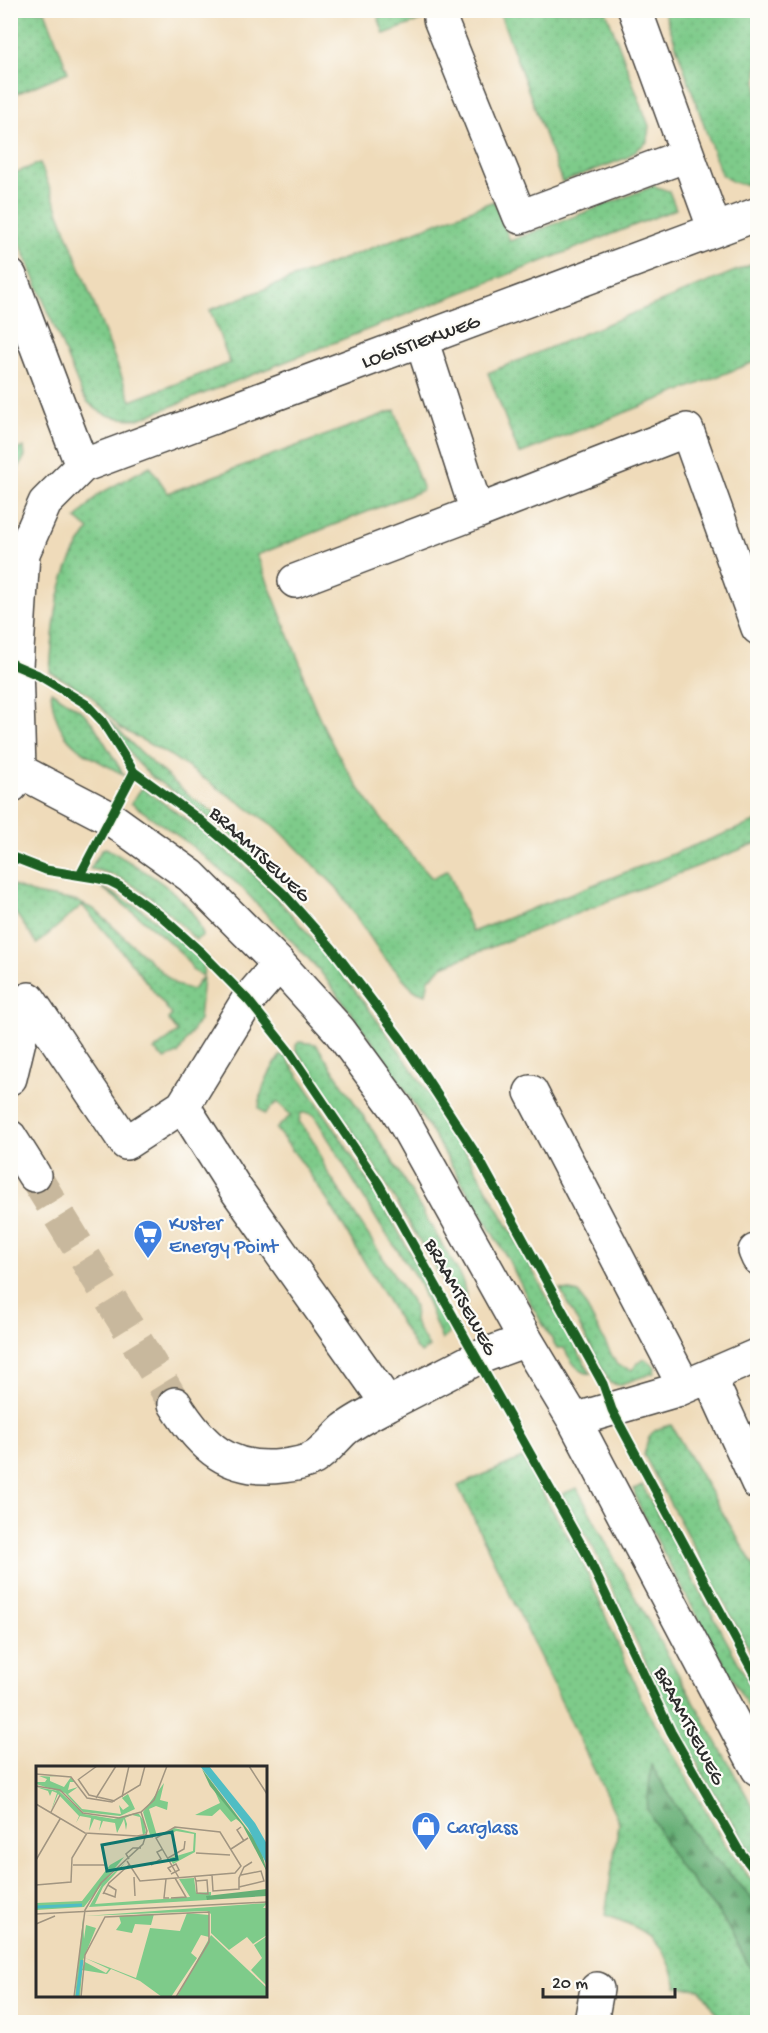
<svg xmlns="http://www.w3.org/2000/svg" width="768" height="2033" viewBox="0 0 768 2033" font-family="'Gochi Hand',sans-serif">
<defs>
<pattern id="green-dots" width="8" height="8" patternUnits="userSpaceOnUse" patternTransform="scale(1.5)"><rect width="8" height="8" fill="#7ecb8a"/><path d="M2 2h.1M6 6h.1" fill="none" stroke="#6dae77" stroke-width="1.8" stroke-linecap="round"/></pattern>
<pattern id="forest-firs" width="22" height="20" patternUnits="userSpaceOnUse" patternTransform="scale(1.5)"><rect width="22" height="20" fill="#66af76"/><path d="M5 1l3.5 6h-7zM16 11l3.5 6h-7z" fill="#548f61"/></pattern>
</defs>
<rect width="100%" height="100%" fill="#fdfcf7"/>
<filter id="ink" filterUnits="userSpaceOnUse"><feTurbulence type="fractalNoise" baseFrequency=".0167" numOctaves="2"/><feDisplacementMap in="SourceGraphic" scale="12" xChannelSelector="R" yChannelSelector="G"/><feConvolveMatrix kernelMatrix="1 2 1 2 8 2 1 2 1" color-interpolation-filters="sRGB"/></filter>
<filter id="wash" filterUnits="userSpaceOnUse"><feTurbulence type="fractalNoise" baseFrequency=".008" numOctaves="4" result="noise"/><feDisplacementMap in="SourceGraphic" scale="24" xChannelSelector="R" yChannelSelector="G"/><feGaussianBlur stdDeviation="1.35" result="paint"/><feColorMatrix in="noise" values="0 0 0 0 0 0 0 0 0 0 0 0 0 0 0 0 0 1.4 0 .05"/><feComposite in="paint" operator="in"/></filter>
<g filter="url(#wash)">
<rect width="100%" height="100%" fill="#efdbba"/>
<!-- green -->
<path fill="url(#green-dots)" stroke="#547b5a" stroke-width="1.5" d="M11,10L45,11L68,72L11,96Z
M397,11H447L384,34L378,17Z
M499,11H606L649,126L647,142L626,158L562,182Z
M664,11H757V182C743,188 732,183 721,174Z
M40,163L131,401L230,363L210,310L494,201L510,241L654,186L669,191L676,209L139,419C115,419 96,416 82,394L11,221V180L15,173Z
M757,262V361L519,454L488,373Z
M395,410L423,490L257,555L301,666C304,683 311,698 318,714C345,777 386,828 432,878L448,870L472,932L757,821V843L443,966L429,979L426,994L414,990L382,955L337,888L277,828L171,756L120,728L89,694L50,672C54,619 56,574 89,530L76,519L99,494L150,466L168,493Z
M24,447L25,456L11,482V452Z
M51,691L83,712L94,725L124,775C83,752 55,744 51,691Z
M105,717L140,752L191,797L237,828L283,883L235,839L184,798L153,778L135,760Z
M142,788C181,816 223,844 257,878C331,953 392,1036 449,1125C500,1206 542,1292 591,1374C577,1372 570,1360 564,1348H557L529,1301L508,1259L434,1136L385,1059L320,971L240,886L188,843L131,803Z
M106,848C140,868 192,895 203,935L196,940C169,912 130,873 90,869L102,849Z
M11,885L35,894L76,901L95,910L176,985L193,990L203,976L192,970C190,953 118,901 101,887L142,910L168,930L200,959L204,967L199,1020L178,1054L165,1059L154,1050L178,1032L168,1019L172,1015L133,965L82,905L37,944L12,908H11Z
M299,1042L316,1044L390,1157L462,1278L467,1300L464,1317C410,1224 360,1136 296,1050V1045Z
M280,1056H285L331,1123L389,1215L450,1324L449,1334L442,1340L418,1280L380,1225L314,1115L308,1113H301L299,1121L316,1145L326,1170L415,1307L414,1322L429,1347L421,1353L416,1349L333,1209L303,1164L276,1129L291,1115L277,1102L265,1114L259,1108C261,1087 268,1074 280,1056Z
M560,1289L579,1293L617,1365L632,1370L638,1363L645,1359L655,1367L654,1373L618,1385L610,1383Z
M671,1425L757,1571V1664L644,1455C649,1434 649,1430 671,1425Z
M522,1458L580,1557L642,1700L724,1843L757,1888V1907L747,1892L700,1844L651,1766L676,1862L722,1917L757,1980V2022H723L700,1989L677,1987C666,1940 648,1930 605,1915L619,1822L458,1486Z
M642,1485L757,1697V1722L690,1603L637,1502L634,1489Z
M577,1488L635,1597L757,1814V1862L705,1778L658,1689L594,1549L562,1494Z"/>
<!-- forest -->
<path fill="url(#forest-firs)" stroke="#486d50" stroke-width="1.5" d="M651,1765L700,1844L747,1892L757,1907V1980L722,1917L676,1862L647,1809Z"/>
</g>
<g filter="url(#ink)">
<g fill="none" stroke-linecap="round" stroke-linejoin="round">
<!-- minor-tunnel -->
<path stroke="#c8b89d" stroke-width="33" stroke-dasharray="33 16" stroke-linecap="butt" d="M34,1175L175,1404"/>
<!-- minor casing -->
<g stroke="#484540" stroke-width="36">
<path id="minor" d="M635,10L715,230
M440,19L520,217L687,155
M10,276L82,466L758,214
M421,339L477,512L687,430L758,628
M23,553L45,503L82,466
M10,576L23,553L16,666L19,770L11,786
M295,581L477,512
M10,766L110,818L191,876L279,964L339,1030L397,1109L526,1340L574,1420L758,1769
M279,964L248,1000L183,1106L235,1188L388,1404L477,1358L526,1340
M10,1078L29,999L126,1143L183,1106
M531,1092L684,1386
M10,1137L34,1175
M755,1251L758,1258
M709,1376L758,1483
M175,1404C202,1447 229,1473 283,1466C292,1465 305,1463 314,1458C326,1451 334,1439 344,1430C356,1420 374,1412 388,1404
M574,1420L677,1390L758,1355
M591,2022L597,1989"/>
</g>
<!-- minor -->
<use href="#minor" stroke="#fff" stroke-width="33"/>
<!-- cycleway casing -->
<g stroke="#fdfcf7" stroke-width="13">
<path id="cycleway" d="M10,663L38,675L86,704L102,721L134,772L200,820L244,857L284,894L332,948L401,1039L478,1157L603,1384L612,1410L758,1681
M10,856L46,870L95,878L109,881L119,886L161,916L201,952L248,1000L288,1050L379,1184L586,1553L671,1732L738,1849L758,1875
M80,875L134,772"/>
</g>
<!-- cycleway -->
<use href="#cycleway" stroke="#1b5e20" stroke-width="9"/>
</g>
</g>
<!-- icons -->
<defs>
<g id="supermarket-pin" transform="scale(1.5)"><path d="M0 17L-7.5 6A9.5 9.5 0 1 1 7.5 6Z" fill="#3f7fe0" stroke="#fdfcf7"/><path d="M-6-5.5h2.5l.6 2H6L4.5 2H-2.5L-4.4-4H-6ZM-1.5 3.2a1.3 1.3 0 1 0 .1 0ZM3 3.2a1.3 1.3 0 1 0 .1 0Z" fill="#fff"/></g>
<g id="shop-pin" transform="scale(1.5)"><path d="M0 17L-7.5 6A9.5 9.5 0 1 1 7.5 6Z" fill="#3f7fe0" stroke="#fdfcf7"/><path d="M-5-2.5h2.3a2.7 3.5 0 0 1 5.4 0H5L5.5 6h-11ZM-1.5-2.5h3a1.5 2.3 0 0 0-3 0Z" fill="#fff"/></g>
</defs>
<g fill-rule="evenodd">
<use href="#supermarket-pin" x="148" y="1234"/>
<use href="#shop-pin" x="426" y="1826"/>
</g>
<g text-anchor="middle" stroke-width="4.5" stroke-linejoin="round" paint-order="stroke">
<!-- street labels -->
<g font-size="20" fill="#2b2b2b" stroke="#fdfcf7">
<text transform="translate(420 340) rotate(-20)" y="7">LOGISTIEKWEG</text>
<text transform="translate(261 853) rotate(43)" y="7">BRAAMTSEWEG</text>
<text transform="translate(462 1296) rotate(61)" y="7">BRAAMTSEWEG</text>
<text transform="translate(691 1725) rotate(62)" y="7">BRAAMTSEWEG</text>
</g>
<!-- shop labels -->
<g font-size="20" fill="#366cbe" stroke="#fdfcf7" text-anchor="start">
<text x="169" y="1229">Kuster<tspan x="169" dy="23">Energy Point</tspan></text>
<text x="447" y="1833">Carglass</text>
</g>
</g>
<!-- overview -->
<g transform="translate(36 1766)">
<rect width="231" height="231" fill="#efdbba"/>
<path d="M0,9L1,16H9L11,13L3,10L22,11H14V15L28,21L35,11L39,16H34L32,24L42,21L32,28L46,43L85,48L83,39L87,44L93,40L86,32L92,28L99,43L84,50L47,46L29,27L0,18ZM128,17L124,34L132,36L131,44L120,40L113,43L121,70L114,69L107,46ZM176,19L198,47L204,56L200,53L195,56L184,43L176,50L159,49L184,37ZM0,21L23,25L48,48L78,53L99,47L103,48L108,55L110,67L107,69L104,51L96,49L89,52L91,58L90,64L88,53L81,67L79,57L67,55L63,65L65,55L58,53L53,65L55,52L44,50L40,57L43,50L22,28L15,45L21,27L16,25L14,30L12,25ZM138,62L160,67L159,86L137,98L134,92L157,85L158,68L140,65L134,69L132,66ZM88,91L48,141L0,144V137L46,135L74,99ZM89,97L67,121L59,138L154,131L143,113L158,112L160,127L175,126V129L171,134L53,141L68,115ZM231,137L227,142H231V169L217,178L211,171L193,184L175,167V148L171,145L49,150ZM151,147L173,149V171L165,169L155,187L161,192L135,231H126L104,215L75,203L71,208L46,204L49,196L70,207L73,203L49,192L100,212L114,162L144,165ZM118,148L115,159L99,158L96,167L80,164L85,157L83,150ZM47,152L48,173L50,159L60,162L47,194L44,231H39ZM175,169L231,222V231H141ZM231,170V220L215,204L226,192L218,179Z" fill="#7ecb8a"/>
<path d="M166,3L224,80L231,106L207,60L174,20ZM231,123V130L171,134L170,130Z" fill="#66af76"/>
<path d="M164,0H173L219,57L231,78V99L212,62Z" fill="#4fbdc4"/>
<path fill="none" stroke="#4fbdc4" stroke-width="3" d="M0,141L46,139M41,231L46,194"/>
<path fill="none" stroke="#a19581" stroke-width="1.5" d="M213,0L231,28M0,8L35,11L51,32L76,36L104,19L109,0M42,13L53,29L79,35M43,13L61,0M0,20L24,24L47,47L83,52L105,46L118,34L131,0M86,31L93,0M60,32L80,0M0,38L49,67L101,70M15,46L24,29M205,61L201,64L208,75M107,69H110L117,71L101,70ZM195,83L212,72M160,87L194,89M132,92L148,83L149,75M93,93L90,88L97,82H105M0,94L24,53M91,95L104,115L199,107L205,100L184,66L139,61L120,72L143,112M37,99H71M115,99L125,93L121,86L127,83M135,106L132,102L140,98L143,104L135,108M176,109L177,125L203,123V112L208,101L216,96M98,111L99,130M159,111V112L160,115L161,127L172,128L171,114L160,115M130,113L128,132H133M0,119L35,116L36,92L51,67M203,121L228,115L225,105L205,109M68,127L79,131L80,124L72,119M67,128L73,117L93,99M135,132L150,131L139,112M0,148L231,136M0,158L19,150M38,231L49,144L65,117L107,78L111,65L105,46M45,231L49,189L69,151L173,146V176L140,231"/>
<path fill="#0f766e" fill-opacity="0.15" stroke="#0f766e" stroke-width="3" d="M136,66L141,93L71,105L66,79Z"/>
<rect width="231" height="231" fill="none" stroke="#2b2b2b" stroke-width="3"/>
</g>
<!-- margin -->
<rect width="768" height="2033" fill="none" stroke="#fdfcf7" stroke-width="36"/>
<!-- scale -->
<path d="M543 1988v9h132v-9" fill="none" stroke="#2b2b2b" stroke-width="3"/>
<text x="552" y="1988" font-size="18" fill="#2b2b2b" stroke="#fdfcf7" stroke-width="4.5" paint-order="stroke">20 m</text>
</svg>
